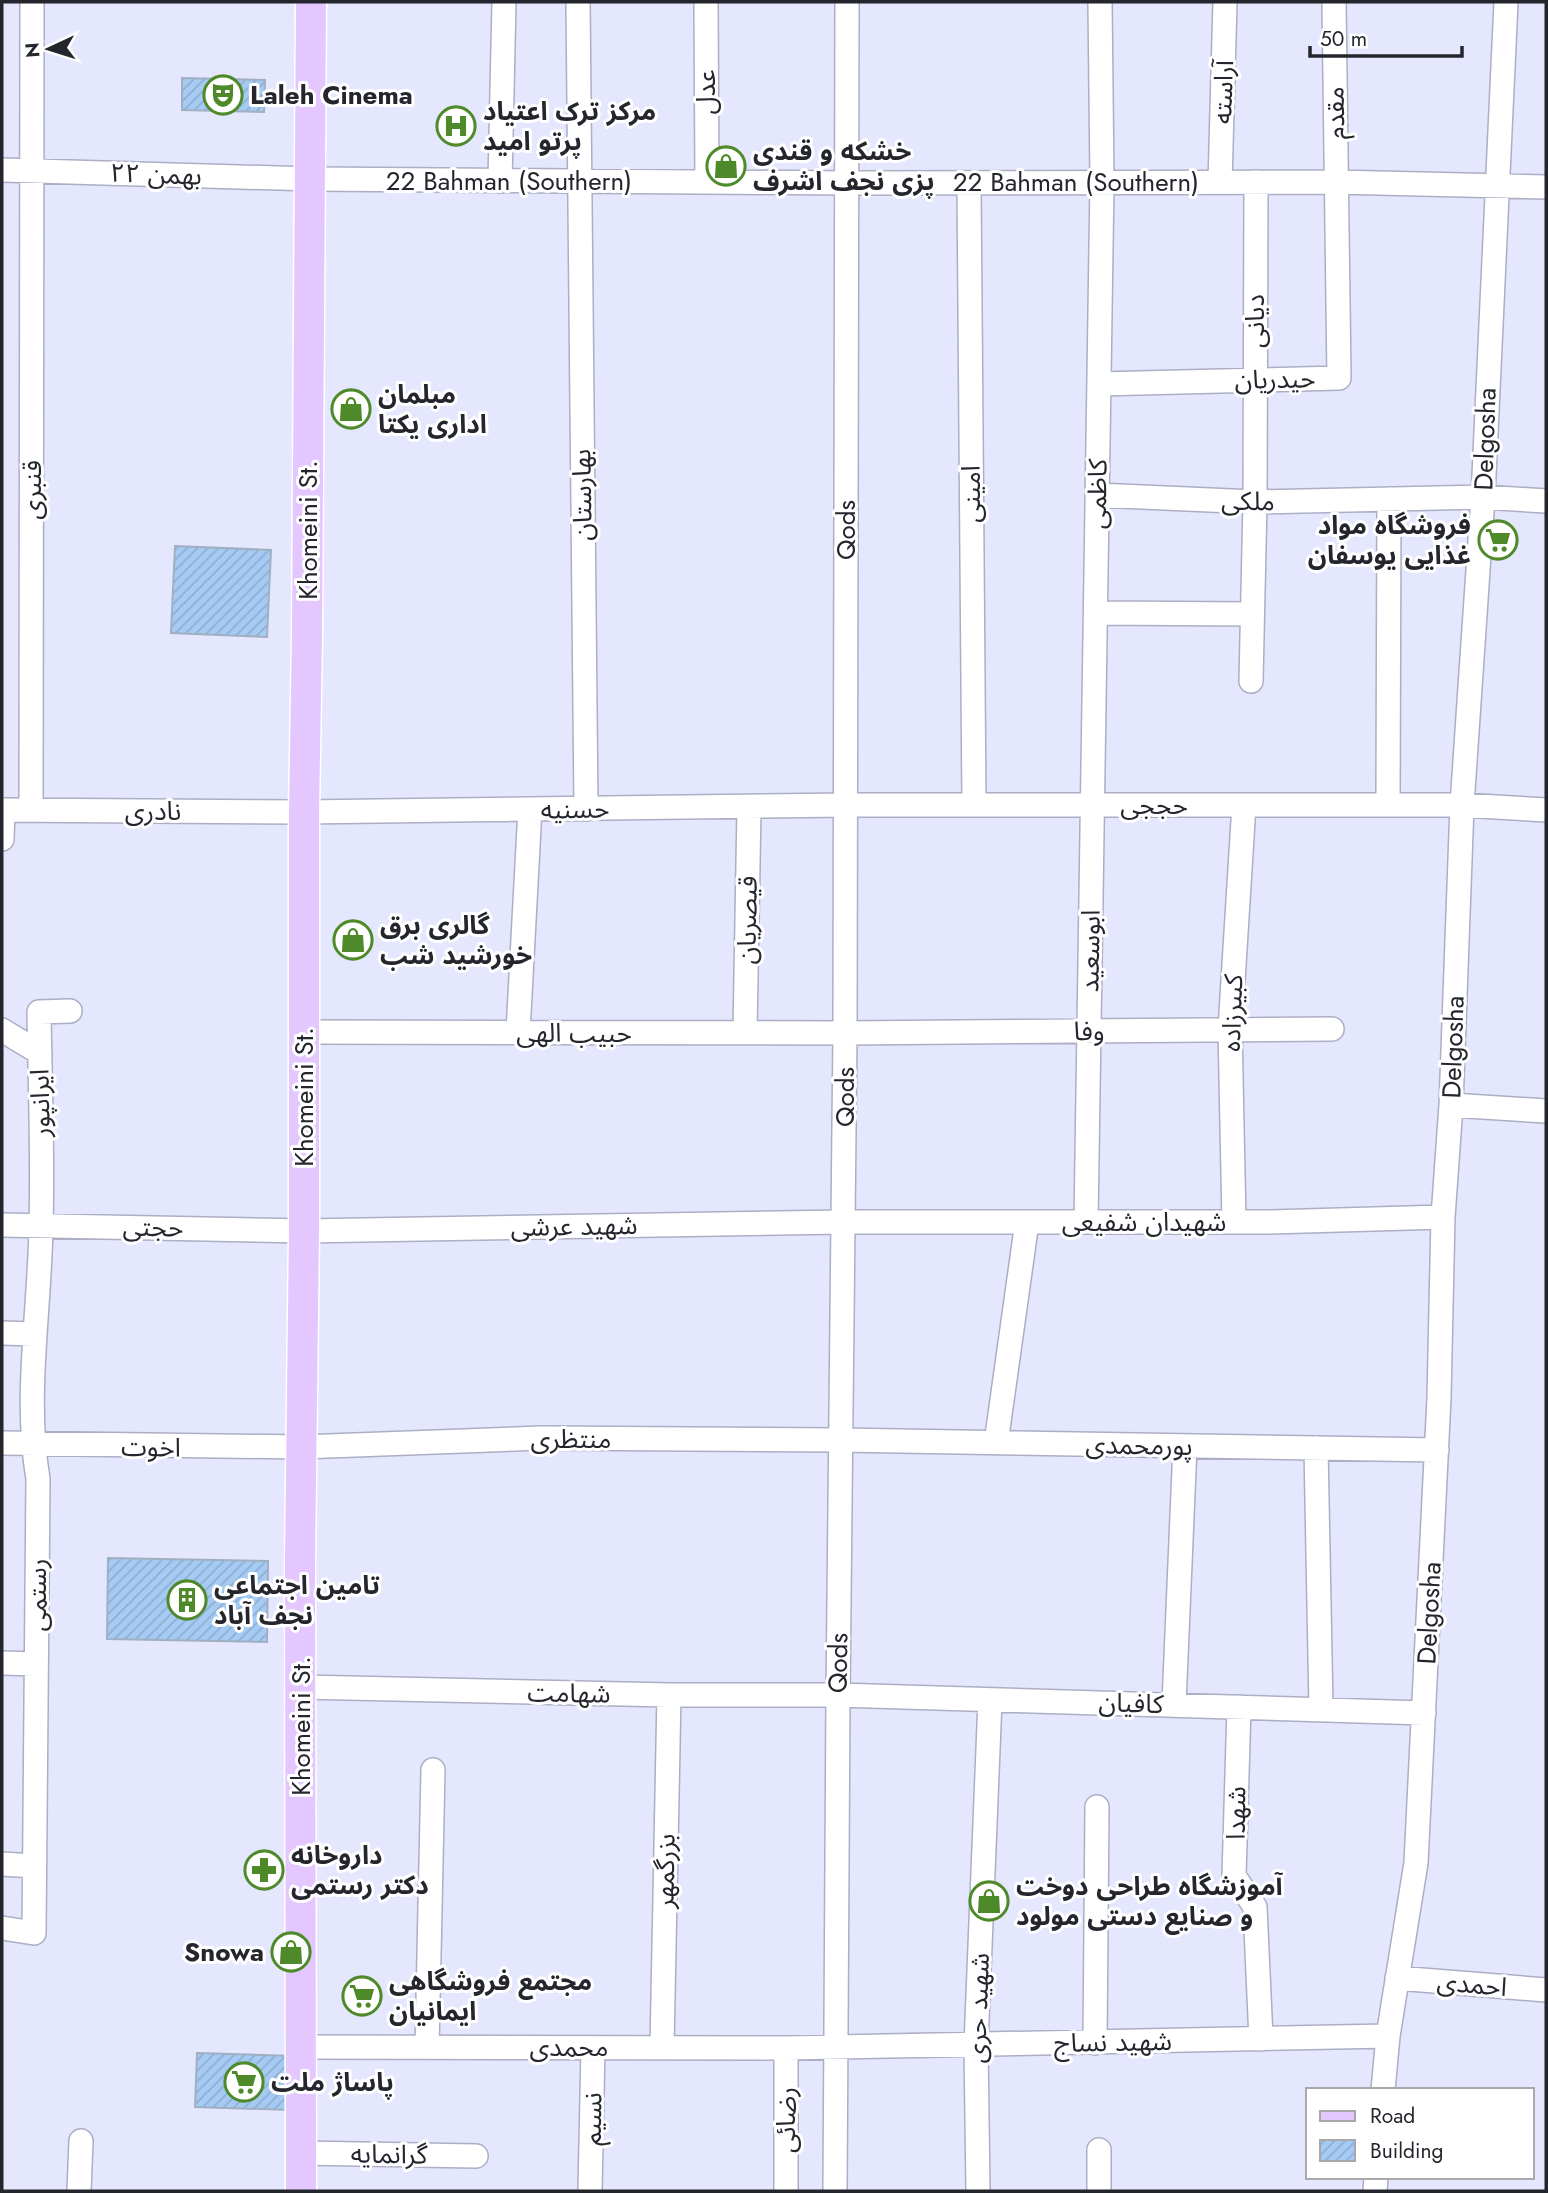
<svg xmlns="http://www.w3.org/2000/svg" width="1548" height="2193" viewBox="0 0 1548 2193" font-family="Jost,'Noto Sans Arabic',sans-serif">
<defs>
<pattern id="building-hatch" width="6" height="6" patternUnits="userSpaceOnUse" patternTransform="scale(1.75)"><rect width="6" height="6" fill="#a5cbf4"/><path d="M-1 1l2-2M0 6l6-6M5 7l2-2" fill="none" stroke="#8eaed2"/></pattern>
</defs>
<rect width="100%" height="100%" fill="#e4e7fd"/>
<!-- building -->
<path fill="url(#building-hatch)" stroke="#a0b0c1" stroke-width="2" d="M182,78L265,80L264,112L182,110Z
M175,546L271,550L267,637L171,633Z
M108,1558L268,1561L267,1642L107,1639Z
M197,2053L292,2056L290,2110L195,2107Z"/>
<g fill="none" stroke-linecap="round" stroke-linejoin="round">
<!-- minor casing -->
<g stroke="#acafc4" stroke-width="26">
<path id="minor" d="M578,2L586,809
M706,2L707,182
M2,170L311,179L847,183L1336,182L1546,187
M500,181L504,2
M1220,182L1225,2
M969,183L974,805
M1099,384L1339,378L1334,2
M1097,495L1255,502L1483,497L1546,501
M1096,613L1252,614
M1251,681L1255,502L1256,182
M1388,805L1389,499
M2,810L304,812L846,805H1462L1546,810
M31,810L32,2
M2,839L3,810
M2,1030L40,1053
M303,1032L845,1033L1332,1029
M518,1032L530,809
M745,1032L749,808
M1451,1105L1546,1111
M1086,1222L1102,182L1100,2
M1234,1222L1230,1029L1244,805
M2,1225L304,1231L844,1222H1269L1443,1217
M2,1333L35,1334
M2,1443L301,1447L541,1438L841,1440L1437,1450
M996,1443L1027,1222
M1316,1448L1321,1709
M2,1663L36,1664
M301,1687L669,1695H838L1424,1713
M1174,1704L1185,1446
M1239,1707L1234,1876L1255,1907L1261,2039
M2,1864L34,1866
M2,1928L34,1933L38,1479C24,1395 40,1309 41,1225C43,1154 40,1083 39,1012L70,1011
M1397,1978L1546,1990
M1095,2043L1097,1807
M301,2047L786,2048L1388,2036
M427,2047L433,1770
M662,2048L669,1695
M1383,2090L1388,2036L1416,1863L1439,1398L1443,1217L1451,1105L1462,805L1483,497L1506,2
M1099,2150V2191
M301,2153L476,2156
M79,2191L81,2141
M590,2191L593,2048
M786,2191V2048
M835,2191L838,1695L845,1033L847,2
M978,2191L976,2045L990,1700
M1375,2191L1376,2177"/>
</g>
<!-- major casing -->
<g stroke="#fff" stroke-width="33">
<path id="major" d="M301,2191L300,1561L304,1231V812L307,635L311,2"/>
</g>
<!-- minor -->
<use href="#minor" stroke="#fff" stroke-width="23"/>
<!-- major -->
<use href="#major" stroke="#e3c7fe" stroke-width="30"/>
</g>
<!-- icons -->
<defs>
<g id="theatre-ring" transform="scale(2.0125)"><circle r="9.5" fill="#fff" stroke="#4e8a29" stroke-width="1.5"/><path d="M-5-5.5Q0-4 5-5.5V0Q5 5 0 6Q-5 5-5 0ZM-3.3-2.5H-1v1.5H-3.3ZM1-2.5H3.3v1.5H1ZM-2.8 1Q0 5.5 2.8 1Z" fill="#4e8a29"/></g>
<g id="hospital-ring" transform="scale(2.0125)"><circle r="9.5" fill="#fff" stroke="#4e8a29" stroke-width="1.5"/><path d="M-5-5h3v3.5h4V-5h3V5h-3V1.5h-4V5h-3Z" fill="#4e8a29"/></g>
<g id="shop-ring" transform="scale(2.0125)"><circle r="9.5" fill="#fff" stroke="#4e8a29" stroke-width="1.5"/><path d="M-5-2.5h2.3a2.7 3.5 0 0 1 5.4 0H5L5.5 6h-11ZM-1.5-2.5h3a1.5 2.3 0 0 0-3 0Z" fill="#4e8a29"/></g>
<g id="supermarket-ring" transform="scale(2.0125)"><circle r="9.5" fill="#fff" stroke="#4e8a29" stroke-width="1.5"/><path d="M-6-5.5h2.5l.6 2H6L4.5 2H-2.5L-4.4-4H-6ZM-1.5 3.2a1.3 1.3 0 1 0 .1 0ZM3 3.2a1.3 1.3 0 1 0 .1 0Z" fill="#4e8a29"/></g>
<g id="building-ring" transform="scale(2.0125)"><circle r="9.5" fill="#fff" stroke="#4e8a29" stroke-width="1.5"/><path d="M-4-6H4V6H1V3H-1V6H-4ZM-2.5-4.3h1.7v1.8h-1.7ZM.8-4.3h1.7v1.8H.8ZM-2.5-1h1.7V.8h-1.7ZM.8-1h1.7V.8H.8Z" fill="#4e8a29"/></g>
<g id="pharmacy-ring" transform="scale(2.0125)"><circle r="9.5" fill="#fff" stroke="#4e8a29" stroke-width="1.5"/><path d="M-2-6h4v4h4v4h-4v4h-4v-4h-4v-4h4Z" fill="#4e8a29"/></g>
</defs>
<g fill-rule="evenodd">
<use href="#theatre-ring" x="223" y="95"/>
<use href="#hospital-ring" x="456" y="126"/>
<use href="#shop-ring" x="726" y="166"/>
<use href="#shop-ring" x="351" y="409"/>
<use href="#supermarket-ring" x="1498" y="540"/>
<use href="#shop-ring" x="353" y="940"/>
<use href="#building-ring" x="187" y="1600"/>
<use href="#pharmacy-ring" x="264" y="1870"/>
<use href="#shop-ring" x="989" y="1901"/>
<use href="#shop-ring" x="291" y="1952"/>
<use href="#supermarket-ring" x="362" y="1996"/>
<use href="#supermarket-ring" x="244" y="2082"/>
</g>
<g text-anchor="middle" stroke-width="6" stroke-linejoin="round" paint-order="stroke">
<!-- street labels -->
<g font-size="26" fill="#24252d" stroke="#fff">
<text transform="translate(706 92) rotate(-90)" y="9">عدل</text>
<text transform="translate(1223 92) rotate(-88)" y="9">آراسته</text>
<text transform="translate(1335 113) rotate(-91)" y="9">مقدم</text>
<text transform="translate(156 174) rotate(2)" y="9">۲۲ بهمن</text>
<text x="509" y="190">22 Bahman (Southern)</text>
<text x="1076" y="191">22 Bahman (Southern)</text>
<text transform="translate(1255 321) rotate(-90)" y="9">دیانی</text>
<text transform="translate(1275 379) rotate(-1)" y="9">حیدریان</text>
<text transform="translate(1485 439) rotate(-88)" y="9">Delgosha</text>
<text transform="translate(32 490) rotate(-90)" y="9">قنبری</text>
<text transform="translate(971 494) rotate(-90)" y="9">امینی</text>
<text transform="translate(1097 494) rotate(-89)" y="9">کاظمی</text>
<text transform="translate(582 495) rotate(-91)" y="9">بهارستان</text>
<text transform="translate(1248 501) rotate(1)" y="9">ملکی</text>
<text transform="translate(308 530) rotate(-90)" y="9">Khomeini St.</text>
<text transform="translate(846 530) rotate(-90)" y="9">Qods</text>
<text x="1154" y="814">حججی</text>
<text transform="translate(575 809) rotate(-1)" y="9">حسنیه</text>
<text x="153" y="820">نادری</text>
<text transform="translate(747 920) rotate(-89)" y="9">قیصریان</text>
<text transform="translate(1090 951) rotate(-89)" y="9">ابوسعید</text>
<text transform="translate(1232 1013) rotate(-88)" y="9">کبیرزاده</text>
<text transform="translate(1089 1031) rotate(-1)" y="9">وفا</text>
<text x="574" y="1042">حبیب الهی</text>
<text transform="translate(1453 1047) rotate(-88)" y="9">Delgosha</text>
<text transform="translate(304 1097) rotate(-90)" y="9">Khomeini St.</text>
<text transform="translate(845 1097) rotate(-90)" y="9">Qods</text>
<text transform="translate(40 1103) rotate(-91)" y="9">ایرانپور</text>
<text x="1144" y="1231">شهیدان شفیعی</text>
<text transform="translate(574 1226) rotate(-1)" y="9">شهید عرشی</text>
<text transform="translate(153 1227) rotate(1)" y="9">حجتی</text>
<text x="571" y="1448">منتظری</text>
<text transform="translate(1139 1445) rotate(1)" y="9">پورمحمدی</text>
<text transform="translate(151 1447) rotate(1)" y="9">اخوت</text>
<text transform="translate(37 1595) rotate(-90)" y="9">رستمی</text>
<text transform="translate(1429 1613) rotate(-87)" y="9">Delgosha</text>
<text transform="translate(838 1663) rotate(-89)" y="9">Qods</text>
<text transform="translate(569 1693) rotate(1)" y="9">شهامت</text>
<text transform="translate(1131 1703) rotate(2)" y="9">کافیان</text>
<text transform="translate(301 1726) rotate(-90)" y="9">Khomeini St.</text>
<text transform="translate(1236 1813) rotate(-89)" y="9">شهدا</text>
<text transform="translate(665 1871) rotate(-89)" y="9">بزرگمهر</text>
<text transform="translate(1472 1984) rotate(5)" y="9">احمدی</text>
<text transform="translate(978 2008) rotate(-88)" y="9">شهید حری</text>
<text transform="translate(1113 2042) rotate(-1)" y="9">شهید نساج</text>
<text x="569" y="2056">محمدی</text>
<text transform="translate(592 2119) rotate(-89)" y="9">نسیم</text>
<text transform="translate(786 2120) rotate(-90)" y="9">رضائی</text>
<text transform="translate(389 2154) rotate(1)" y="9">گرانمایه</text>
</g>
<!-- poi labels -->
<g font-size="26" font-weight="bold" fill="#24252d" stroke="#fff" text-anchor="start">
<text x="250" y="104">Laleh Cinema</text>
<text x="483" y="120">مرکز ترک اعتیاد<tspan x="483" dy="30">پرتو امید</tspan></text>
<text x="753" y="160">خشکه و قندی<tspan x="753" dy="30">پزی نجف اشرف</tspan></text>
<text x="378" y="403">مبلمان<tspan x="378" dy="30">اداری یکتا</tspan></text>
<text x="1471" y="534" text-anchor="end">فروشگاه مواد<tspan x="1471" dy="30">غذایی یوسفان</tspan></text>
<text x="380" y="934">گالری برق<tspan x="380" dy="30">خورشید شب</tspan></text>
<text x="214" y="1594">تامین اجتماعی<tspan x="214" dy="30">نجف آباد</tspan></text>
<text x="291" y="1864">داروخانه<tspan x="291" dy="30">دکتر رستمی</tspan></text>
<text x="1016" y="1895">آموزشگاه طراحی دوخت<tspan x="1016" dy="30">و صنایع دستی مولود</tspan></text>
<text x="264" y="1961" text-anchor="end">Snowa</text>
<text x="389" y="1990">مجتمع فروشگاهی<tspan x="389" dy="30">ایمانیان</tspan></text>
<text x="271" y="2091">پاساژ ملت</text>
</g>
</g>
<!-- border -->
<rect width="1548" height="2193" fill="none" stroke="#24252d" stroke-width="7"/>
<!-- legend -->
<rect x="1306" y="2088" width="228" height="91" fill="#ffffff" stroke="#a7a8ab" stroke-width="2"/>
<rect x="1320" y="2111" width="35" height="10" fill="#e3c7fe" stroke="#a7a8ab" stroke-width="2"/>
<text x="1370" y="2123" font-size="21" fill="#24252d">Road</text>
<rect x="1320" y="2140" width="35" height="21" fill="url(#building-hatch)" stroke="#a7a8ab" stroke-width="2"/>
<text x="1370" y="2158" font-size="21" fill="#24252d">Building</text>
<!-- north arrow -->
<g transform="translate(49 49) rotate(266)" stroke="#ffffff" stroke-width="5" paint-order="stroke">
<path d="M0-5L12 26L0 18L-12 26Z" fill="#24252d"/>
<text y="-10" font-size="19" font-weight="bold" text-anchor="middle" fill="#24252d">N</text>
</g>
<!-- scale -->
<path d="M1310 46v10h152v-10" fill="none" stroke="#24252d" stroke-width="3.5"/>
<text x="1320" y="46" font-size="21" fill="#24252d" stroke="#ffffff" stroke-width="5" paint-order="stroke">50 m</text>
</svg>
